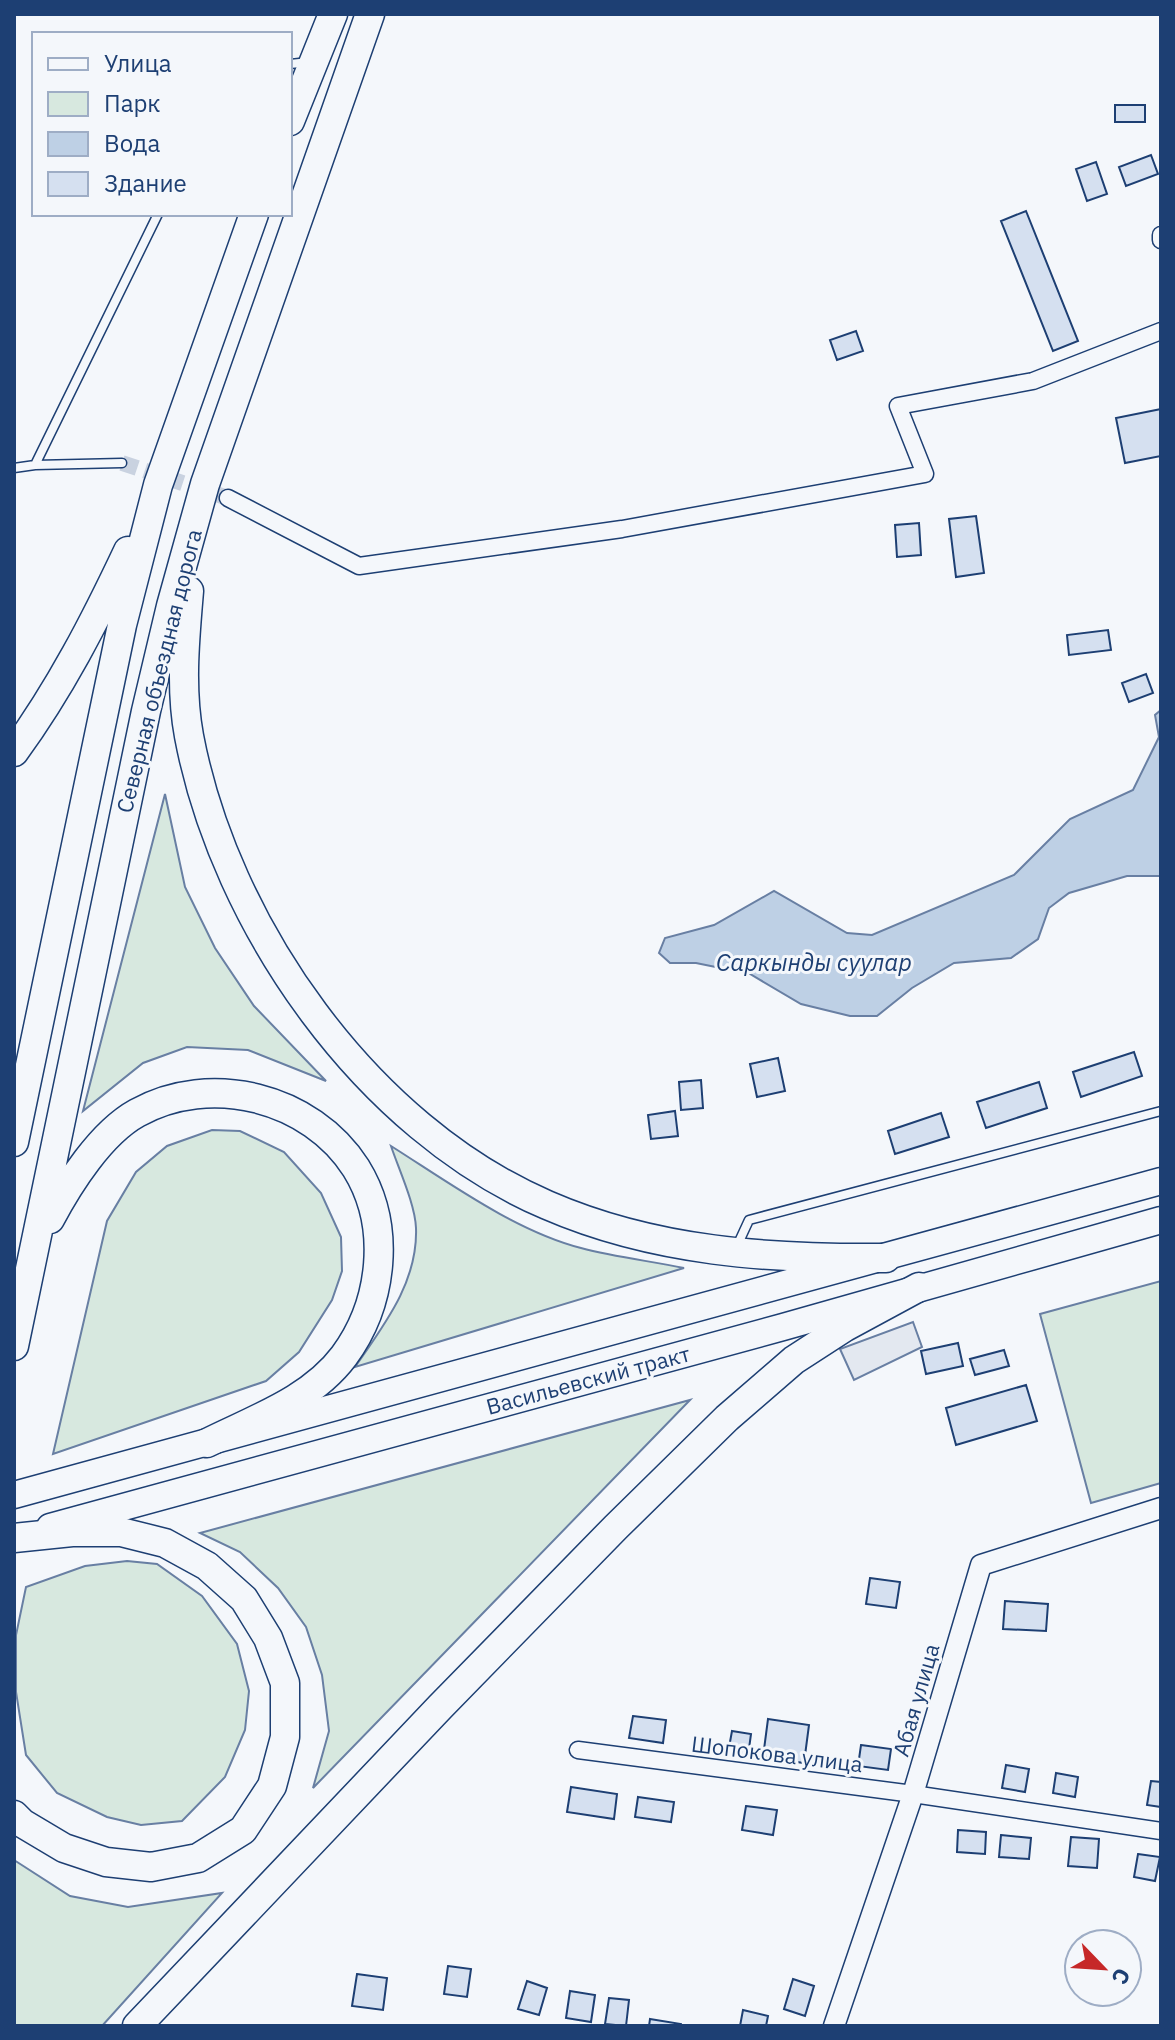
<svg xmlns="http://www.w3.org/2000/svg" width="1175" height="2040" viewBox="0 0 1175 2040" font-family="'IBM Plex Sans',sans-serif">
<rect width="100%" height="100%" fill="#f4f7fb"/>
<!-- green -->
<path fill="#d7e8df" stroke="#687fa3" stroke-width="2" d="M165,794L185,887L215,948L254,1006L326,1081L248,1050L187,1047L143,1063L83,1111Z
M212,1130L240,1131L284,1152L321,1193L341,1237L342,1271L332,1300L299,1352L266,1381L53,1454L107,1221L136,1172L167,1146Z
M391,1146C448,1182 515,1231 581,1248C615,1257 650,1261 684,1268L355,1367C384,1325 418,1282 416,1228C415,1204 399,1170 391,1146Z
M1161,1281V1483L1091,1503L1040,1314Z
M690,1400L313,1788L329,1731L322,1675L306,1627L278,1588L240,1552L200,1533Z
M127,1561L157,1564L202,1596L237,1644L249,1691L245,1730L225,1777L182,1821L141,1825L107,1817L57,1793L26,1755L16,1692V1635L26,1587L85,1566Z
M14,1860L70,1896L128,1907L222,1893L102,2026H14Z"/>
<!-- parking -->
<path fill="#e3e8f0" stroke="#687fa3" stroke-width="2" d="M913,1322L922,1347L854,1380L840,1349Z"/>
<!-- water -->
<path fill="#bed0e5" stroke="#687fa3" stroke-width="2" d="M1161,710V876H1127L1069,893L1049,908L1038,939L1011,958L954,963L912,988L877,1016H850L801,1004L750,974L696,963H670L659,953L665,938L714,925L774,891L847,933L872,935L1014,875L1070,819L1133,790L1159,737L1155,715Z"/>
<!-- building -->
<path fill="#d5e0f0" stroke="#1d3f73" stroke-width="2" d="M1115,105H1145V122H1115Z
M1151,155L1158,174L1126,186L1119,167Z
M1096,162L1107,194L1087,201L1076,169Z
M1026,211L1078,341L1053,351L1001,221Z
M856,331L863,351L837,360L830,340Z
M1161,409V456L1125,463L1116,418Z
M976,516L984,573L956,577L949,519Z
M919,523L921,555L897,557L895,525Z
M1108,630L1111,650L1069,655L1067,635Z
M1146,674L1153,693L1129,702L1122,683Z
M1134,1052L1142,1076L1081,1097L1073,1072Z
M778,1058L785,1091L757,1097L750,1064Z
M701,1080L703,1108L681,1110L679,1082Z
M1039,1082L1047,1108L986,1128L977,1102Z
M675,1111L678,1136L651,1139L648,1115Z
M941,1113L949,1137L895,1154L888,1131Z
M958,1343L963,1366L926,1374L921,1351Z
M1004,1350L1009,1366L975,1375L970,1359Z
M1026,1385L1037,1421L956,1445L946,1408Z
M870,1578L900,1582L896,1608L866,1604Z
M1005,1601L1048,1604L1046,1631L1003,1629Z
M633,1716L666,1720L663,1743L629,1738Z
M768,1719L809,1725L804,1763L763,1757Z
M732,1731L751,1734L748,1756L728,1753Z
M861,1745L891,1749L888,1770L858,1766Z
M1006,1765L1029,1769L1025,1792L1002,1788Z
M1056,1773L1078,1777L1075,1797L1053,1793Z
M1151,1781L1161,1782V1807L1147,1805Z
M571,1787L617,1794L614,1819L567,1812Z
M638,1797L674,1802L671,1822L635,1817Z
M746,1806L777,1810L773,1835L742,1830Z
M958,1830L986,1832L985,1854L957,1852Z
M1001,1835L1031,1838L1029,1859L999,1857Z
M1071,1837L1099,1839L1097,1868L1068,1866Z
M1138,1854L1160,1857L1155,1881L1134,1877Z
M448,1966L471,1969L467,1997L444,1994Z
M357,1974L387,1978L383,2010L352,2006Z
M793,1979L814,1986L805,2016L784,2009Z
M527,1981L547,1988L539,2015L518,2009Z
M570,1991L595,1995L591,2022L566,2018Z
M609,1998L629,2000L626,2026L605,2024Z
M743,2010L768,2016L766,2026H740Z
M650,2019L681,2024V2026H649Z"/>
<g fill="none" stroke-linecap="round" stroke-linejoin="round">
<!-- minor-tunnel -->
<path stroke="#c9d2e0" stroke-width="16" stroke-dasharray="16 8" stroke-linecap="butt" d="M122,463L228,498"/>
<!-- service casing -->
<g stroke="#1d3f73" stroke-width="11">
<path id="service" d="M290,64L309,62
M35,465L122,463
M14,468L35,465L158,214
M737,1246L749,1220L1161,1111"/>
</g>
<!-- minor casing -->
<g stroke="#1d3f73" stroke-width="19">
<path id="minor" d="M1161,235V240
M228,498L359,566L622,529L925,474L898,406L1033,381L1161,331
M578,1750L913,1794L1161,1831"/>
</g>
<!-- tertiary casing -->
<g stroke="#1d3f73" stroke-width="23">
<path id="tertiary" d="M834,2026L913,1794L981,1565L1161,1508"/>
</g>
<!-- primary casing -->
<g stroke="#1d3f73" stroke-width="29">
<path id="primary" d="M14,1495L1161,1181
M50,1527L783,1327L1161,1220"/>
</g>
<!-- trunk casing -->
<g stroke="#1d3f73" stroke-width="31">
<path id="trunk" d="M290,121L333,14
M189,591C185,638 180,688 189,736C225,926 367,1128 547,1205C655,1252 770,1259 886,1258
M14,752C60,689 95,621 128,551
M14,1142L122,625L158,485L254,214
M50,1219C69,1183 101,1133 137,1113C210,1072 311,1097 356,1168C392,1226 383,1303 344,1356C311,1400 255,1419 207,1443
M14,1346L146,711L171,606L205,484L370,14
M14,1538L72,1532H121L165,1543L207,1566L244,1599L268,1638L285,1683V1737L272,1786L243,1830L198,1858L151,1867L106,1862L64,1848L22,1823L14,1815
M137,2026L440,1707L616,1527L727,1418L794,1360L845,1327L919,1287"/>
</g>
<!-- service -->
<use href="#service" stroke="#f4f7fb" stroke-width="8"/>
<!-- minor -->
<use href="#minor" stroke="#f4f7fb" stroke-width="16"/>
<!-- tertiary -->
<use href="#tertiary" stroke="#f4f7fb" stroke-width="20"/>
<!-- primary -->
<use href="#primary" stroke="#f4f7fb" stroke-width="26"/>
<!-- trunk -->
<use href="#trunk" stroke="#f4f7fb" stroke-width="28"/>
</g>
<g text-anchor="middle" stroke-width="6" stroke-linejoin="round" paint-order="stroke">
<!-- street labels -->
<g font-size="22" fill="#1d3f73" stroke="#f4f7fb">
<text transform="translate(159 671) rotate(-76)" y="8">Северная объездная дорога</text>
<text transform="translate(588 1380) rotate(-15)" y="8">Васильевский тракт</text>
<text transform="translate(916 1700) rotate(-74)" y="8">Абая улица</text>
<text transform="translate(777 1754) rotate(7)" y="8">Шопокова улица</text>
</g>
<!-- water labels -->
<g font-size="24" font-style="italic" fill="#1d3f73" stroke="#f4f7fb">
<text x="814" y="971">Саркынды суулар</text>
</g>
</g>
<!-- border -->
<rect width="1175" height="2040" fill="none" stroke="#1d3f73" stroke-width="32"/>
<!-- legend -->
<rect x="32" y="32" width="260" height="184" fill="#f4f7fb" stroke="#9eadc5" stroke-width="2"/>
<rect x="48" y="58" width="40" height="12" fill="#f4f7fb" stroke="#9eadc5" stroke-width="2"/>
<text x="104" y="72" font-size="24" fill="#1d3f73">Улица</text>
<rect x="48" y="92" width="40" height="24" fill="#d7e8df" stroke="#9eadc5" stroke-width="2"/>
<text x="104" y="112" font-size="24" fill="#1d3f73">Парк</text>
<rect x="48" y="132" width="40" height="24" fill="#bed0e5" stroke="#9eadc5" stroke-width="2"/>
<text x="104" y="152" font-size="24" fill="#1d3f73">Вода</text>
<rect x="48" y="172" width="40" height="24" fill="#d5e0f0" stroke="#9eadc5" stroke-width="2"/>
<text x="104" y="192" font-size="24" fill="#1d3f73">Здание</text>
<!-- north arrow -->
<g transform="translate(1103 1968) rotate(115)"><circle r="38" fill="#f4f7fb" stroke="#9eadc5" stroke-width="2"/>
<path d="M0-6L14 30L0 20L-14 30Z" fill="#c62828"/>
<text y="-12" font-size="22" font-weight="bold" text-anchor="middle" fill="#1d3f73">С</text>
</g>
</svg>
